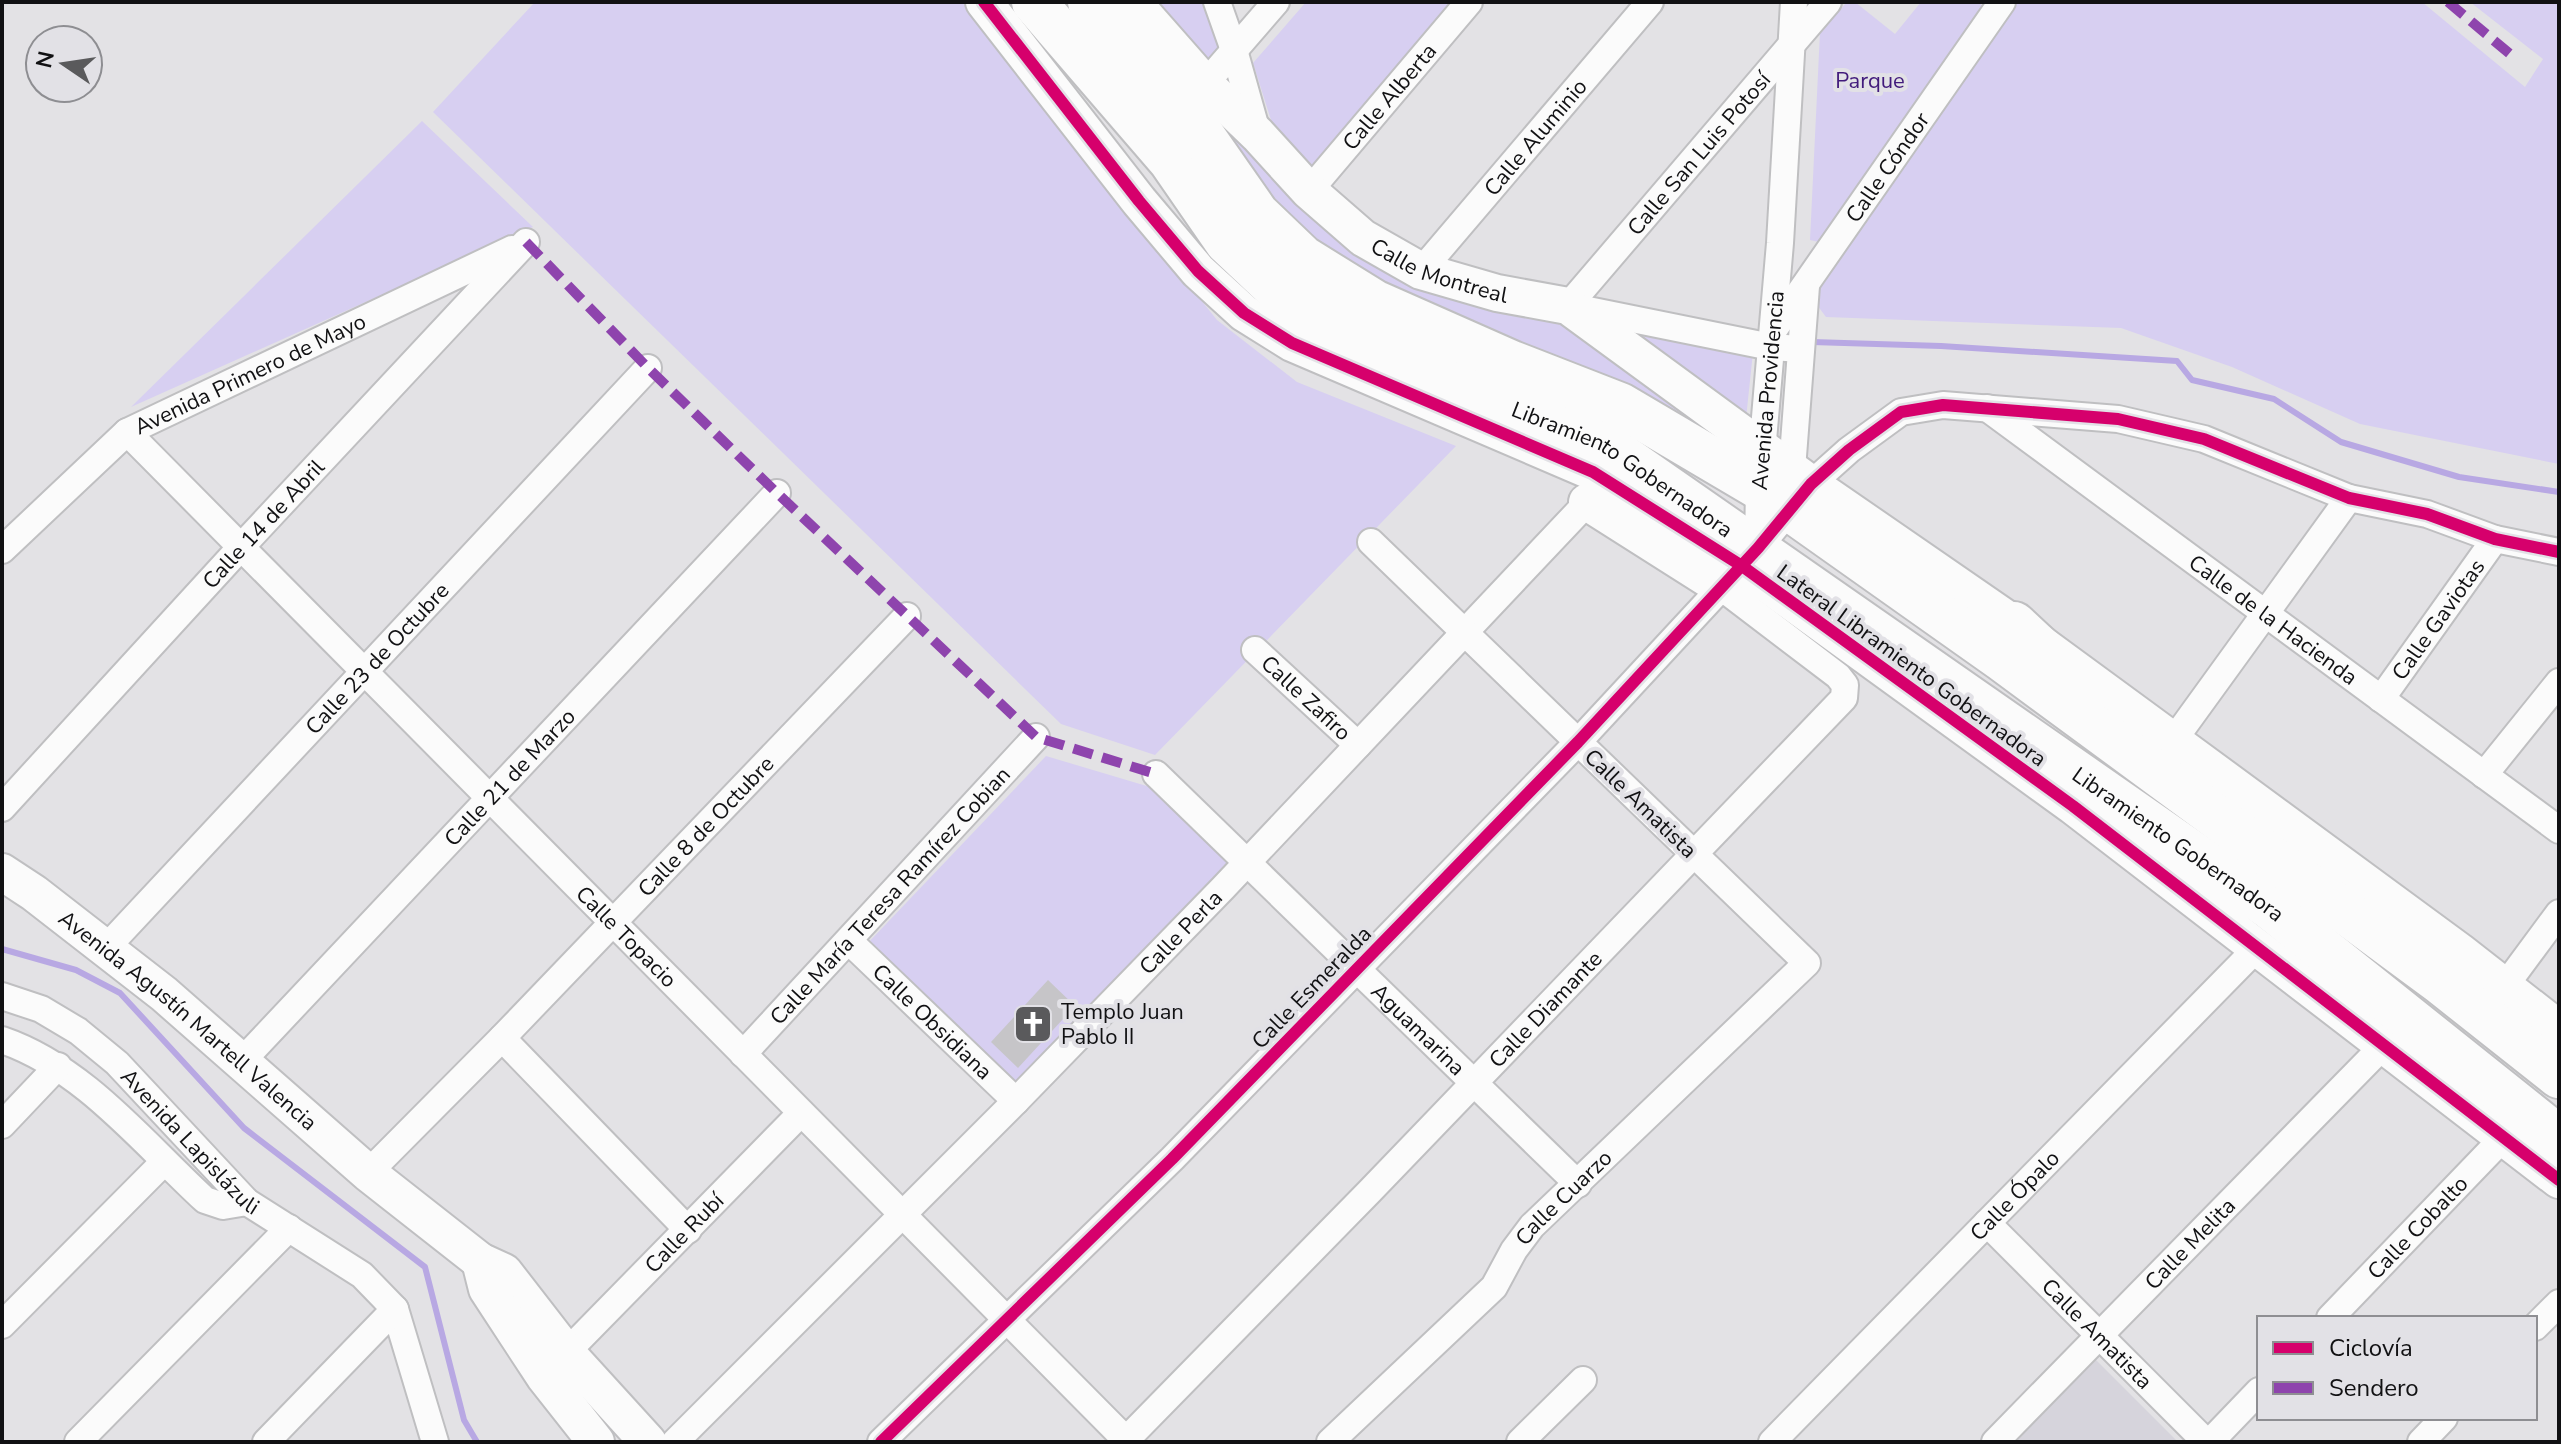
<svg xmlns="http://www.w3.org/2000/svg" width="2561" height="1444" viewBox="0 0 2561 1444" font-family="'Nunito Sans',sans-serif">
<rect width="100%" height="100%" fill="#e3e2e5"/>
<!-- built -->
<path fill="#d6d4dc" d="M2096,1360L2178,1442H2015Z"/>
<!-- green -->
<path fill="#d7cff1" d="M535,2H962L1217,320L1297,382L1456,446L1155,755L1061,724L433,112Z
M1149,2H1206L1226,45L1204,65Z
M1306,2H1452L1310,171L1271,120L1253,63Z
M1847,2H1855L1895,34L1921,2H1978L1985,8L1819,242L1810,240L1820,32Z
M2016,2H2422L2525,87L2543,59L2470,2H2559V464L2360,424L2232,367L2121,328L1826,317L1811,297Z
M422,121L533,227L131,407Z
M1239,135L1340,234L1558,318L1744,449L1384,287L1298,230L1227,144Z
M1615,324L1753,352L1745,428Z
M1046,756L1150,787L1232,863L1016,1089L866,945Z"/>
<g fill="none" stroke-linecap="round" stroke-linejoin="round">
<!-- stream -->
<path stroke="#b8a8e3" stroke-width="6" d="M1812,342L1941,346L2177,361L2192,380L2274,399L2341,442L2459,477L2559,492
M2,949L76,970L120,993L244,1128L425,1267L464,1420L477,1442"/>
</g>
<!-- building -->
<path fill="#c6c5c8" d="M1048,980L1075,1006L1018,1068L991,1042Z"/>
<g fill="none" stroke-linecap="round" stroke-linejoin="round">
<!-- street casing -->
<g stroke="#bfbfc1" stroke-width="30">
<g id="street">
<path d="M1217,2L1234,50L1257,132"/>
<path d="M1205,84L1276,2"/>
<path id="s1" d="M1309,191L1469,2"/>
<path id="s2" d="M1421,271L1650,2"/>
<path id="s3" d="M1775,328L2002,2"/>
<path id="s4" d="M1801,349L1771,347L1568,306L1828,2"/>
<path id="s5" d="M1987,408L2559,830"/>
<path id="s6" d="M127,432L1128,1442"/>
<path d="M1791,482L1806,286"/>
<path id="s7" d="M1758,548L1759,487L1780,243L1794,2"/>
<path id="s8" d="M2,550L127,432L512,249"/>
<path id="s9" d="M1255,650L1358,745"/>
<path id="s10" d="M2381,699L2495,539"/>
<path d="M2173,741L2349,498"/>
<path id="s11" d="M1156,774L1578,1184"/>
<path d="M2484,775L2559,682"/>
<path id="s12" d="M2,808L241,547L526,242"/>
<path id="s13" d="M849,941L1016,1101"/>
<path id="s14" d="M105,949L648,368"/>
<path d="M2505,986L2559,913"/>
<path id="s15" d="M2,996L41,1009L78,1031L117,1063L247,1202L362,1275L395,1309L435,1442"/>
<path d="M502,1038L688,1230"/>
<path d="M2,1040C84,1068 143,1143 205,1200L223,1206L247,1202"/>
<path id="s16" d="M743,1054L1036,737"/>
<path id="s17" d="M242,1061L777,493"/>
<path d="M2,1125L58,1066"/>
<path id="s18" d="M368,1173L502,1038L907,616"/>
<path id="s19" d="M1987,1223L2206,1442"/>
<path id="s20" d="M2330,1318L2504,1137"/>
<path d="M2,1325L164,1162"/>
<path d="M2535,1327L2559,1303"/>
<path id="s21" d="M555,1364L801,1113"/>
<path d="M78,1442L289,1228"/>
<path d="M266,1442L395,1309"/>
<path id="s22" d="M675,1442L1016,1101L1223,888L1600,489"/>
<path d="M881,1442L1172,1159L1578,742L1758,548L1811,484L1849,450L1901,412L1943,405L2118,419L2204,439L2349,498L2427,514L2495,539L2559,552"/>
<path id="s23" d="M1124,1442L1370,1191L1844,698L1845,685L1838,676L1721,587"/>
<path id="s24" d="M1330,1442L1494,1287L1514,1250L1532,1226L1807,963L1371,542"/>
<path d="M1520,1442L1583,1380"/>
<path id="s25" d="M1772,1442L2257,948"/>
<path id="s26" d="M1995,1442L2384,1045"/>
<path d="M2210,1442L2259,1391"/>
<path d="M2421,1442L2444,1418"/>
</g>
</g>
<!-- secondary casing -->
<g stroke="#bfbfc1" stroke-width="40">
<g id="secondary">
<path d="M984,2L1139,201L1198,271L1244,313L1292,343L1593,472L1742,566L2073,806L2559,1180"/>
<path id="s27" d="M1133,2L1205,84L1258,135L1309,191L1363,238L1421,271L1497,293L1568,306L1811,484L2014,624L2138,715L2459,951L2559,1029"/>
<path d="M1587,502L1721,587"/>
<path id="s28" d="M2,872L34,893L164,994L368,1173L480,1261L504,1272L566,1352L648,1442"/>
<path d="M480,1261L487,1289L544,1376L596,1442"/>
</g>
</g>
<!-- highway casing -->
<g stroke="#bfbfc1" stroke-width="48">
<g id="highway">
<path id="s29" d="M1034,2L1171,161L1227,242L1279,291L1356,339L1498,402L1603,443L2271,908L2559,1138"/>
<path d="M1090,2L1202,135L1257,214L1303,258L1374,302L1512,363L1620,405L1759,487L2002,659L2439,981L2559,1076"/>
<path d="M2014,624L2088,693"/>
</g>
</g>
<!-- street -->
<use href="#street" stroke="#fbfbfb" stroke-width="26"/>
<!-- secondary -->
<use href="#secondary" stroke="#fbfbfb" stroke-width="36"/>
<!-- highway -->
<use href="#highway" stroke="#fbfbfb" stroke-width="44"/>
<!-- quiet -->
<path stroke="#8e44ad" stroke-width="10" stroke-dasharray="20 10" stroke-linecap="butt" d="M2448,2L2516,59
M526,242L648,368L777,493L1036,737L1156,774"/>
<!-- cycleway casing -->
<g stroke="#e2e1e6" stroke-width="17">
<path id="cycleway" d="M984,2L1139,201L1198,271L1244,313L1292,343L1593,472L1742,566L2073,806L2559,1180
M881,1442L1172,1159L1578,742L1758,548L1811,484L1849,450L1901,412L1943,405L2118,419L2204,439L2349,498L2427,514L2495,539L2559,552"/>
</g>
<!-- cycleway -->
<use href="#cycleway" stroke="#d6006c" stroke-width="12"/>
</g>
<!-- icons -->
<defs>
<g id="church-square" transform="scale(2)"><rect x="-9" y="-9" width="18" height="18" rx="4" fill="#5a5a5c" stroke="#e2e1e6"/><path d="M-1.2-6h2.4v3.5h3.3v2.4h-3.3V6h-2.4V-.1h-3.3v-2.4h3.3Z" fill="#fff"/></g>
</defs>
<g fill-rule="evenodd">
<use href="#church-square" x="1033" y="1024"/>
</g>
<g text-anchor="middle" stroke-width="8" stroke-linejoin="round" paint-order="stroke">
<!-- park labels -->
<g font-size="22" fill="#411a7b" stroke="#e2e1e6">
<text x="1870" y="88">Parque</text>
</g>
<!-- street labels -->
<g font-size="22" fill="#111113" stroke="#e2e1e6">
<text dy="8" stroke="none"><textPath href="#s1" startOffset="124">Calle Alberta</textPath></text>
<text dy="8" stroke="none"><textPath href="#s2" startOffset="176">Calle Aluminio</textPath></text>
<text dy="8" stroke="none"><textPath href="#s4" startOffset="438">Calle San Luis Potosí</textPath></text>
<text dy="8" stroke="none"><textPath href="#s3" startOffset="196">Calle Cóndor</textPath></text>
<text dy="8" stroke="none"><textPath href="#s27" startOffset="414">Calle Montreal</textPath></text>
<text dy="8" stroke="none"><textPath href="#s8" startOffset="308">Avenida Primero de Mayo</textPath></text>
<text dy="8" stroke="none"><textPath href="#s7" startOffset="158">Avenida Providencia</textPath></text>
<text dy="8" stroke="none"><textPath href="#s29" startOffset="768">Libramiento Gobernadora</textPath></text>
<text dy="8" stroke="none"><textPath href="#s12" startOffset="386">Calle 14 de Abril</textPath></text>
<text dy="8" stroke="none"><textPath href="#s5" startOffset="356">Calle de la Hacienda</textPath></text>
<text dy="8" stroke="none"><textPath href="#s10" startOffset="98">Calle Gaviotas</textPath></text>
<text dy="8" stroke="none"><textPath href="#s14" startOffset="398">Calle 23 de Octubre</textPath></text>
<text transform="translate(1912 665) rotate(36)" y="8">Lateral Libramiento Gobernadora</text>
<text dy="8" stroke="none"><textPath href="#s9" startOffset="70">Calle Zafiro</textPath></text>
<text dy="8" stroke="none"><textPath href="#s17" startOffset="390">Calle 21 de Marzo</textPath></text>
<text transform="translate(1641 803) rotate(44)" y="8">Calle Amatista</text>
<text dy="8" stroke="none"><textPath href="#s18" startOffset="484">Calle 8 de Octubre</textPath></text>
<text dy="8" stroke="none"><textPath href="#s29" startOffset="1440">Libramiento Gobernadora</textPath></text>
<text dy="8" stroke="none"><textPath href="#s16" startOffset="216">Calle María Teresa Ramírez Cobian</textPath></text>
<text dy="8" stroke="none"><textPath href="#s22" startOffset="718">Calle Perla</textPath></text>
<text dy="8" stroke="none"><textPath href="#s6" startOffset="710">Calle Topacio</textPath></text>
<text transform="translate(1311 987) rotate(-46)" y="8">Calle Esmeralda</text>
<text dy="8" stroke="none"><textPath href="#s23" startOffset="604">Calle Diamante</textPath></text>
<text dy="8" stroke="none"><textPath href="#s28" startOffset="238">Avenida Agustín Martell Valencia</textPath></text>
<text dy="8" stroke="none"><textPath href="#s13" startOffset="116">Calle Obsidiana</textPath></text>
<text dy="8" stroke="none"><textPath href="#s11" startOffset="366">Aguamarina</textPath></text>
<text dy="8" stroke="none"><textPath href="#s15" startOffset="242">Avenida Lapislázuli</textPath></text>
<text dy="8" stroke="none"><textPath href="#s25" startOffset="346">Calle Ópalo</textPath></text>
<text dy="8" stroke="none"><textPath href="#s24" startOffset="340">Calle Cuarzo</textPath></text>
<text dy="8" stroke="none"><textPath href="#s20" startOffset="126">Calle Cobalto</textPath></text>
<text dy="8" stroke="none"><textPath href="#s21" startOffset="184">Calle Rubí</textPath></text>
<text dy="8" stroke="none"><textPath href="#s26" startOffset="278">Calle Melita</textPath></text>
<text dy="8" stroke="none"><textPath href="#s19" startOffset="156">Calle Amatista</textPath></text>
</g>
<!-- poi labels -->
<g font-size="22" fill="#111113" stroke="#e2e1e6" text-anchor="start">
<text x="1061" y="1019">Templo Juan<tspan x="1061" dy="25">Pablo II</tspan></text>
</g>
</g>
<!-- border -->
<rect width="2561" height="1444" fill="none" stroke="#111113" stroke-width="8"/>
<!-- legend -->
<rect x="2257" y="1316" width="280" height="104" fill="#e2e1e6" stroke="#8e8e92" stroke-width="2"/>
<rect x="2273" y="1342" width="40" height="12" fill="#d6006c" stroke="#8e8e92" stroke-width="2"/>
<text x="2329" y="1356" font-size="24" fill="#111113">Ciclovía</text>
<rect x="2273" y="1382" width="40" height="12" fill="#8e44ad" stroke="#8e8e92" stroke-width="2"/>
<text x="2329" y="1396" font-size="24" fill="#111113">Sendero</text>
<!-- north arrow -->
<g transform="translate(64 64) rotate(283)"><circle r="38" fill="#e2e1e6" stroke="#8e8e92" stroke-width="2"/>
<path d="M0-6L14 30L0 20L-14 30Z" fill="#5a5a5c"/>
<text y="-12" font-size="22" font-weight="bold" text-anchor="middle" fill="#111113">N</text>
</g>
</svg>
